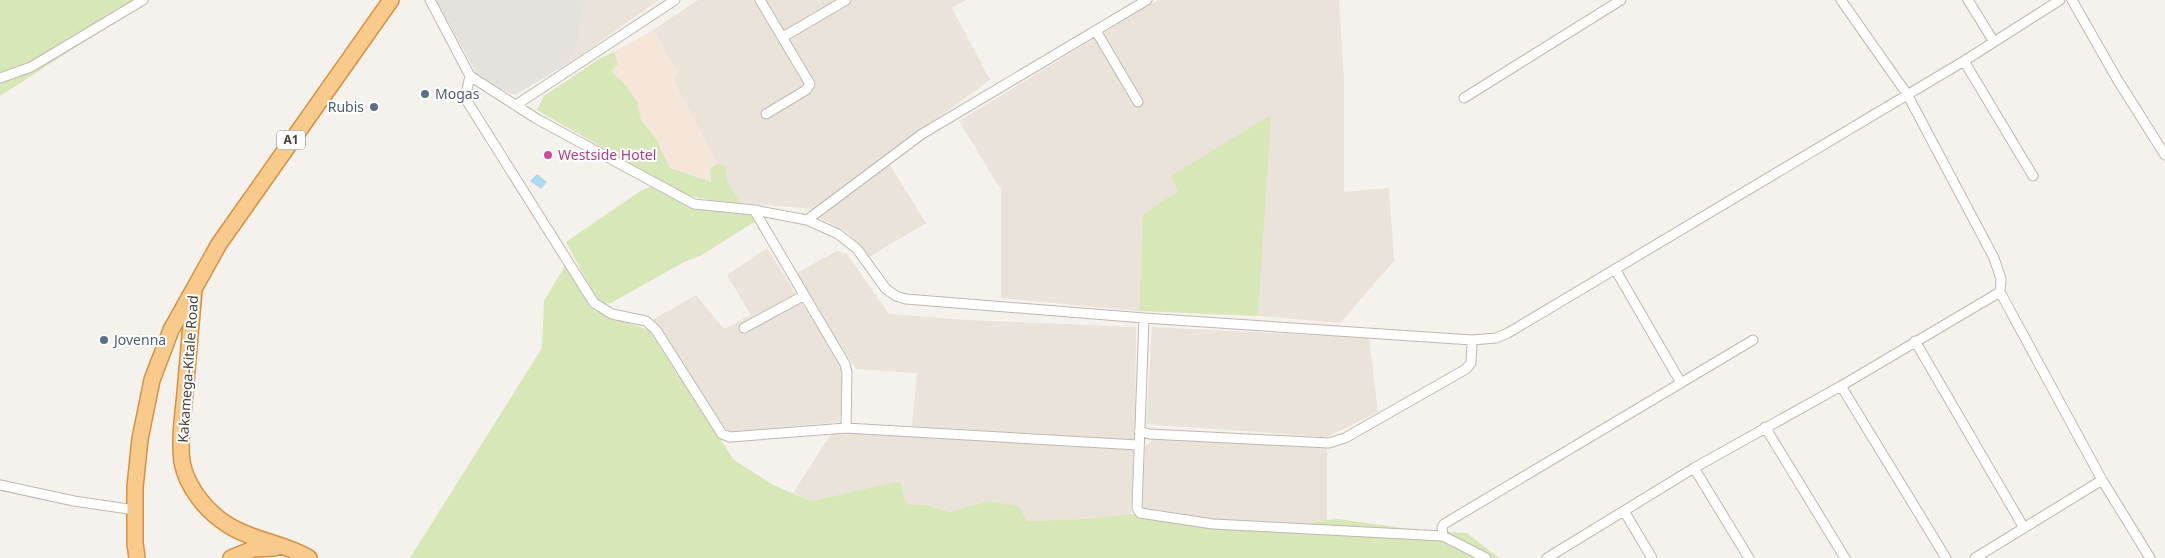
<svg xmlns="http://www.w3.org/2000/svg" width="2165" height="558" viewBox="0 0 2165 558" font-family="'Noto Sans',sans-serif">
<rect width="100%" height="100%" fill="#f5f1ec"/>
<!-- residential -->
<path fill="#e9e3da" d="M585,0H659L574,60Z
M698,0H966L952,8L990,80L813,209L740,203L727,181L726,166L717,164L672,78L679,74L653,30Z
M1158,0H1339L1344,80V192L1389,188L1394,261L1340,323L1258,316L1260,272L1171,176L1178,191L1143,214L1139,311L1001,298V190L959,121Z
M890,165L926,223L869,257L847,232L818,217Z
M767,248L845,372L840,422L728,432L652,320L696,295L724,329L751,315L727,275Z
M837,251L847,254L889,314L967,320L1136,327L1135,440L912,426L917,373L856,369L795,274Z
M1152,327L1369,338L1378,412L1327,437L1146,424Z
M832,432L1134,450L1131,514L1085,519L1027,521L988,501L950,512L928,505L906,504L900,481L811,501L793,493Z
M1154,439L1327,448V520L1317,521L1294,533L1215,528L1142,516L1145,447Z"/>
<!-- commercial -->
<path fill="#f5e6d9" d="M653,30L679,74L672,79L717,164L710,170L711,182L670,168L656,139L641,120L637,101L611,71L618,64L614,52Z"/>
<!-- industrial -->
<path fill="#e5e1dd" d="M436,0H585L574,60L515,95L481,82Z"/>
<!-- green -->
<path fill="#d7e7b8" d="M0,0H149L0,96Z
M614,52L618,64L611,71L622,81L637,101L641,120L656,139L670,168L711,182L710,169L717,164L726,166L727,181L740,203L721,202L685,195L537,110L544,96L599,59Z
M1271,115L1258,316L1139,311L1143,214L1178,191L1171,176Z
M651,187L696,210L751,213L756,221L700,256L684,262L611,303H599L566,242L642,190Z
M565,266L594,311L649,330L734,460L773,485L811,501L900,481L906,504L927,505L950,512L988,501L1018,506L1027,521L1085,519L1131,514L1215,528L1294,533L1317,521L1338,519L1425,531L1467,533L1499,558H410L542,348L544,301Z"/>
<!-- water -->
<path fill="#addaed" d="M537,174L547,182L541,189L530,181Z"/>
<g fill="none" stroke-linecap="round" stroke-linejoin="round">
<!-- minor casing -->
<g stroke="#c0b8af" stroke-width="11">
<path id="minor" d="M430,0L470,76L537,119L694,204L754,210L807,220L838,234L857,249L886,289L896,296L906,299L1144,318L1472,340L1496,338L1508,333L1964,61L2060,0
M760,0L810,84L806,90L766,114
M1841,0L1907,94L1994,258L2001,279L2000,292L2102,480L2150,558
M1968,0L1994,42
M2072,0L2117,79L2165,155
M1096,31L1138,102
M783,37L846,0
M1964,61L2033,176
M470,76L465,98L594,303L612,314L646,321L656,330L722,434L730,437L846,428L1138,445
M0,78L31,67L143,0
M1464,98L1621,0
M516,105L675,0
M754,210L845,364L847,373L846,428
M807,220L922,134L1147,0
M1615,269L1681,383
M1144,318L1137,508L1140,513L1213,524L1443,536L1486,558
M744,328L803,296
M1915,341L2024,528
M1841,386L1946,558
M1765,427L1845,558
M1139,431L1150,434L1329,443L1345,438L1466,369L1471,363L1472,340
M1694,468L1749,558
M0,485L74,501L135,510
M1624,511L1652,558
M1443,536L1442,527L1444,524L1753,340
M1547,558L1694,468L1841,386L2000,292
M1975,558L2102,480"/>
</g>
<!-- trunk casing -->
<g stroke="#d69145" stroke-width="18">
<path id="trunk" d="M194,290C191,324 188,358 185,393C183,415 179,439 182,462C187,488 207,512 228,525C253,541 285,543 309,558
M137,558L135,543V487L140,439L152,380L171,330L219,244L391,0
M231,558L253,549L275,548"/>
</g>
<!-- minor -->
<use href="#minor" stroke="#fff" stroke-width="9"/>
<!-- trunk -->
<use href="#trunk" stroke="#f8ca8c" stroke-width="15"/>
</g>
<!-- markers -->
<g fill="#5c6f8a" stroke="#fff" stroke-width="2">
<circle cx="425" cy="94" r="5"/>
<circle cx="374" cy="107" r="5"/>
<circle cx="104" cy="340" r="5"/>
</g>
<circle fill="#d1479c" stroke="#fff" stroke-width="2" cx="548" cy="155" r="5"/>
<g text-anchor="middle" stroke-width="4" stroke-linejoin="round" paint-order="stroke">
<!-- shield labels -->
<rect fill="#fff" stroke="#807b75" stroke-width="1" x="277" y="130.5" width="28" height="19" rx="4"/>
<g font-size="12" font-weight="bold" fill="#49423a">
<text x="291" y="144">A1</text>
</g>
<!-- service labels -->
<g font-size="14" fill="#4e5e75" stroke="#fff" text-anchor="start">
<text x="435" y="99">Mogas</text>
<text x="364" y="112" text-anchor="end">Rubis</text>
<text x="114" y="345">Jovenna</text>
</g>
<!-- hotel labels -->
<g font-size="14" fill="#b23c85" stroke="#fff" text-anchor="start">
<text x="558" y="160">Westside Hotel</text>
</g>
<!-- street labels -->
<g font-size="14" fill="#49423a" stroke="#fff">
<text transform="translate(188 369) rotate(-86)" y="5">Kakamega-Kitale Road</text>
</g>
</g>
</svg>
